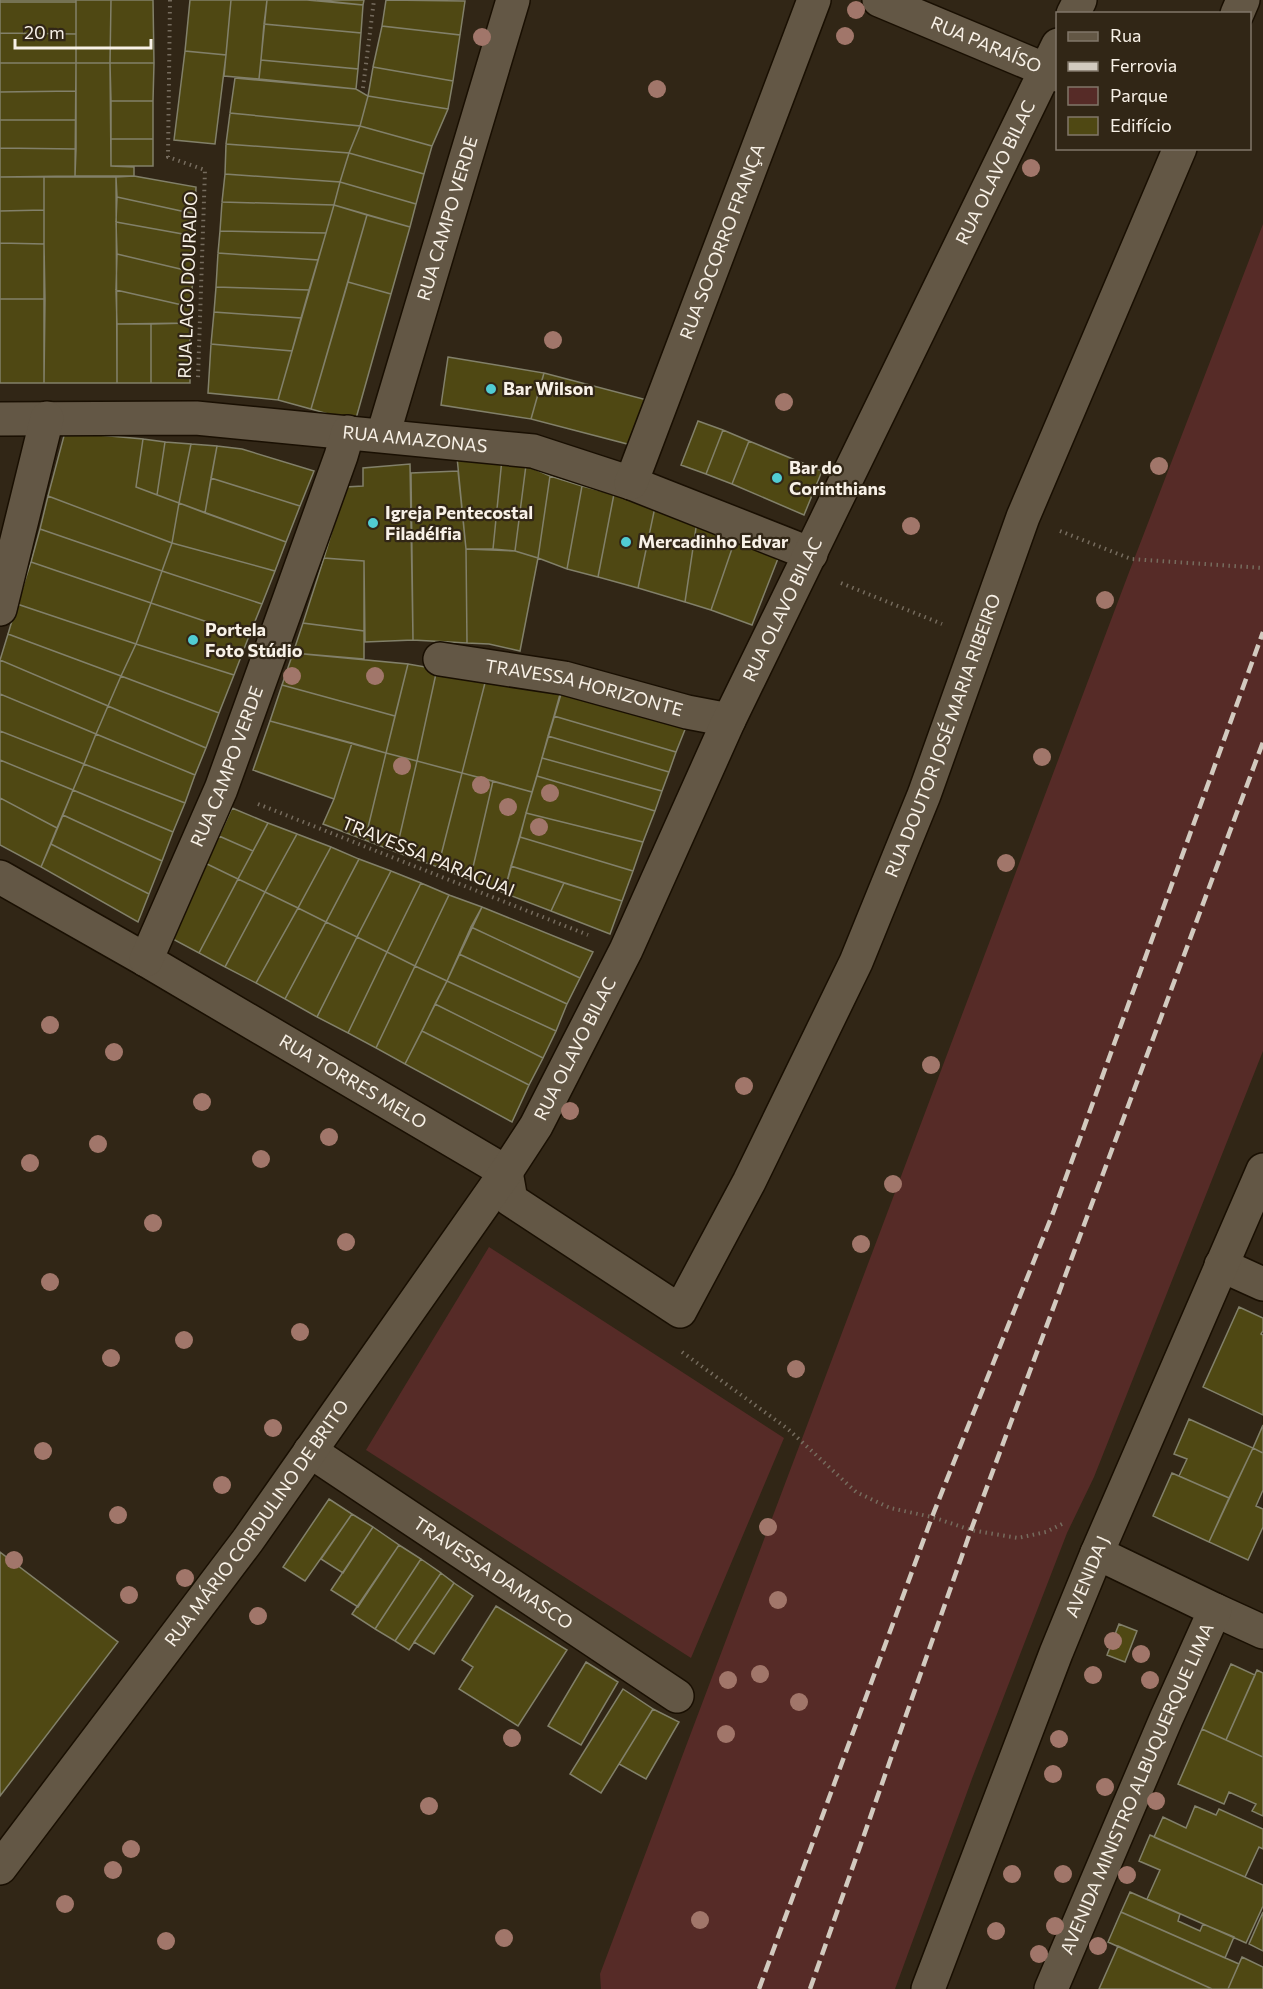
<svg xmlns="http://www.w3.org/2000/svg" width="1263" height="1989" viewBox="0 0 1263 1989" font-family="Commissioner,sans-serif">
<rect width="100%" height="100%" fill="#312616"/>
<!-- green -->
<path fill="#562b27" d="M1263,224V1051L1094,1477L1067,1533L973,1776L895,1989H601L600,1974L1128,575Z
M489,1247L784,1438L691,1658L366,1450Z"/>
<!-- building -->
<path fill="#4f4813" stroke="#82806a" stroke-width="1.5" d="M0,0H76V2H0Z
M76,0H111L110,63H76Z
M111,0H153L154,63H110Z
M190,0H231L226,55L185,51Z
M231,0H267L259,79L224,76Z
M267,0H307L363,5L361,33L264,24Z
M317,0H364L363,5Z
M386,0L465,1L460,35L382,26Z
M0,2H76V34L0,33Z
M264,24L361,33L358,69L261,60Z
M382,26L460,35L453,81L373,67Z
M0,33L76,34V63H0Z
M185,51L226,55L215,144L174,140Z
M261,60L358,69L356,89L259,79Z
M0,63H76V91L0,92Z
M76,63H110L111,166L134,167V176H75Z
M110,63H154L153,101H111Z
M373,67L453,81L448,109L368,96Z
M235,78L356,89L368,96L360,126L230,113Z
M76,91V120H0V92Z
M368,96L448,109L432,146L360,126Z
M111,101H153V139H111Z
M230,113L360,126L349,153L226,144Z
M0,120H76V149L0,148Z
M360,126L432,146L424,174L349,153Z
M111,139H153V166H111Z
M226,144L349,153L340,182L225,174Z
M0,148L76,149L75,176L0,177Z
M349,153L424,174L416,204L340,182Z
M225,174L340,182L334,205L222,202Z
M134,176L196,187L195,214L117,197L116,177Z
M0,177H44V210L0,211Z
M44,177H116L117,383H44Z
M340,182L416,204L410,227L334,205Z
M117,197L195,214L194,236L116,222Z
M222,202L334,205L326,233L220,231Z
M334,205L367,215L311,409L278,400Z
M44,210V244L0,243V211Z
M367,215L410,227L391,294L348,282Z
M116,222L194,236L193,272L117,254Z
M220,231L326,233L318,260L218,253Z
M0,243L44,244L45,299H0Z
M218,253L318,260L309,290L216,287Z
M117,254L193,272L191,307L116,290Z
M348,282L391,294L355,422L311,409Z
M216,287L309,290L301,318L214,312Z
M116,290L191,307L190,323L117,324Z
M0,299H45L44,383H0Z
M214,312L301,318L292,351L211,344Z
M190,323V383H151V324Z
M117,324H151V383H117Z
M211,344L292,351L278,400L208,393Z
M448,357L544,373L531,419L441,405Z
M544,373L647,400L635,446L531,419Z
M698,421L723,430L706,474L681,465Z
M723,430L749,441L732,484L706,474Z
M65,432L143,439L136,487L179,503L172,543L48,496Z
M143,439L165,442L157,495L136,487Z
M749,441L822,471L804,515L732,484Z
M165,442L191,444L179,503L157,495Z
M191,444L217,446L205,513L179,503Z
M217,446L242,449L314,471L300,506L211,478Z
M457,457L502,459L493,549H466Z
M502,459L526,465L515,551L493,549Z
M410,464L413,640L365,642L364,561L324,558L345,487L363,486V468Z
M526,465L550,476L538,558L515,551Z
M458,471L466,549L467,643L413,640L411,473Z
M550,476L582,486L567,569L538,558Z
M211,478L300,506L286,542L205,513Z
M582,486L614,494L598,577L567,569Z
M614,494L655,507L638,588L598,577Z
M48,496L172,543L162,571L40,529Z
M179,503L286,542L275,571L172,543Z
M655,507L697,521L685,602L638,588Z
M697,521L736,537L711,610L685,602Z
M40,529L162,571L151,603L31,562Z
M736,537L779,556L752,625L711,610Z
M172,543L275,571L262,604L162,571Z
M466,549L515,551L538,558L520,651L489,644L467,643Z
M324,558L364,561V631L303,623Z
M31,562L151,603L136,644L17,604Z
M162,571L262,604L249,636L151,603Z
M151,603L249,636L234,675L136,644Z
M17,604L136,644L121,676L8,634Z
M303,623L364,631V659L293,653Z
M8,634L121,676L108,706L0,660Z
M136,644L234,675L219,713L121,676Z
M293,653L408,664L395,716L282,685Z
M0,660L108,706L96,734L0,694Z
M408,664L437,669L417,761L386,753Z
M437,669L486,679L462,773L417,761Z
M121,676L219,713L206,748L108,706Z
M486,679L561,694L532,792L462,773Z
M564,680L688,722L676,752L554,716Z
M282,685L395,716L386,753L270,721Z
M0,694L96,734L84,764L0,731Z
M108,706L206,748L195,775L96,734Z
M554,716L676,752L669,772L548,736Z
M270,721L352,743L334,799L253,770Z
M0,731L84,764L73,790L0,760Z
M96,734L195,775L185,803L84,764Z
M548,736L669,772L662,791L542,758Z
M352,743L386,753L365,840L323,824L334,799Z
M386,753L417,761L396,852L365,840Z
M542,758L662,791L655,811L537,776Z
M0,760L73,790L57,828L0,798Z
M417,761L462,773L438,867L396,852Z
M84,764L185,803L173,832L73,790Z
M462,773L493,781L470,880L438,867Z
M537,776L655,811L643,842L526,813Z
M493,781L532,792L504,893L470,880Z
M73,790L173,832L162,861L63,815Z
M0,798L57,828L41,867L0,845Z
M232,808L268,823L253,851L219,836Z
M526,813L643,842L633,871L520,837Z
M63,815L162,861L149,894L51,844Z
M268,823L297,834L265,892L238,879Z
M297,834L331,847L298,908L265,892Z
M219,836L253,851L238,879L205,863Z
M520,837L633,871L622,901L511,866Z
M51,844L149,894L138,922L41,867Z
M331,847L359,859L326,922L298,908Z
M359,859L391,871L357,937L326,922Z
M205,863L238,879L199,953L169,937Z
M511,866L564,883L551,911L504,893Z
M391,871L421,883L387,952L357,937Z
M238,879L265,892L225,967L199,953Z
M421,883L449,895L415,966L387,952Z
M564,883L622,901L610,934L551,911Z
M265,892L298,908L256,983L225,967Z
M449,895L482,907L447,981L415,966Z
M482,907L593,952L580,978L471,927Z
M298,908L326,922L285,999L256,983Z
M326,922L357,937L317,1017L285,999Z
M471,927L580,978L567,1004L459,954Z
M357,937L387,952L348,1033L317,1017Z
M387,952L415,966L376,1048L348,1033Z
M459,954L567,1004L556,1031L447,981Z
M415,966L447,981L405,1064L376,1048Z
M447,981L556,1031L543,1058L435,1004Z
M435,1004L543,1058L529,1085L422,1031Z
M422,1031L529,1085L512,1122L405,1064Z
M1239,1307L1263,1318V1331L1261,1334L1263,1335V1415L1203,1387Z
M1189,1419L1253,1448L1229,1498L1179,1476L1187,1459L1174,1454Z
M1263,1425V1453L1253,1448Z
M1253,1448L1263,1453V1490L1256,1506L1263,1509V1527L1248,1560L1209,1542Z
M1172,1473L1229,1498L1209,1542L1153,1516Z
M329,1499L352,1514L305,1581L283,1567Z
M352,1514L373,1527L343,1573L321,1559Z
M373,1527L399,1545L358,1607L331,1590Z
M399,1545L421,1559L375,1629L352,1614Z
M0,1552L118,1642L0,1796Z
M421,1559L441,1573L395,1641L375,1629Z
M441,1573L454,1583L409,1650L395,1641Z
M454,1583L473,1596L434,1654L414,1642Z
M496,1606L567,1650L518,1726L459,1689L473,1667L462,1660Z
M1119,1624L1137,1631L1125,1662L1107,1655Z
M586,1662L618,1682L581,1745L548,1726Z
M1231,1664L1255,1675L1226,1740L1202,1729Z
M1257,1670L1263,1673V1757L1226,1740Z
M623,1689L653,1709L601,1793L570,1774Z
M653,1709L679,1722L646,1779L619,1764Z
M1202,1729L1263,1757V1816L1252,1811L1256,1804L1229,1792L1224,1804L1178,1784Z
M1195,1806L1216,1815L1219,1809L1263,1829V1849L1259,1847L1245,1877L1154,1837L1163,1817L1186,1828Z
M1150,1835L1263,1885V1906L1246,1943L1147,1899L1160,1870L1139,1861Z
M1130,1892L1180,1914L1178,1921L1200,1931L1203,1924L1234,1937L1225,1958L1121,1912Z
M1121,1912L1239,1964L1228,1989H1212L1108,1942Z
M1263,1912V1951L1249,1944Z
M1118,1946L1212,1989H1099Z
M1242,1957L1263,1967V1989H1228Z"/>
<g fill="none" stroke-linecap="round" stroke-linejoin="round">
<!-- minor casing -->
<g stroke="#190f02" stroke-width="36">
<g id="minor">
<path id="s1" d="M879,0L1058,75"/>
<path d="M1073,14L1080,0"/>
<path d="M1237,14L1243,0"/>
<path id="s2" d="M0,419L196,418L533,451L631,483L811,554"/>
<path id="s3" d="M383,435L513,0"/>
<path id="s4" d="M631,483L814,0"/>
<path d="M0,609L47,418"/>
<path id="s5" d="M440,659L564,678L687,712L729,720"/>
<path id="s6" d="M0,877L146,960L506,1172L511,1200L680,1311L749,1182L856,962L924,795L1023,517L1180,148"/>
<path id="s7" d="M146,960L221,789L341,456L348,432"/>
<path d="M1221,1265L1263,1284"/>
<path id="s8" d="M310,1451L677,1696"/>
<path d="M1215,1610L1263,1632"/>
<path id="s9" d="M0,1868L248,1540L506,1172L536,1126L626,950L729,720L1058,45"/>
</g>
</g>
<!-- tertiary casing -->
<g stroke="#190f02" stroke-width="36">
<g id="tertiary">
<path id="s10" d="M928,1989L1056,1653L1097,1553L1263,1170"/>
<path id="s11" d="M1051,1989L1166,1719L1215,1610L1097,1553"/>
</g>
</g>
<!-- path -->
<path stroke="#766c5e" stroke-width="4" stroke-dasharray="1.5 4.5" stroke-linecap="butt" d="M170,0L168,157L205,170L198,378
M363,88L374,0
M1060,531L1131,559L1263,568
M841,583L942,624
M258,804L588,935
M682,1352L788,1429L856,1492L890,1508L932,1517L971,1530L1018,1538L1046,1532L1064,1523"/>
<!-- minor -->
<use href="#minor" stroke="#635745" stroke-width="33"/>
<!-- tertiary -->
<use href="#tertiary" stroke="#635745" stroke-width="33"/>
<!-- rail -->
<path stroke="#d2cabf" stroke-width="4.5" stroke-dasharray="12 6" stroke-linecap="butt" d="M759,1989L932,1517L1053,1213L1263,632
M810,1989L971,1530L1263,742"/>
</g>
<!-- trees -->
<g fill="#a1766a">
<circle cx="856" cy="10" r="9"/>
<circle cx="845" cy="36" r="9"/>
<circle cx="482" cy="37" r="9"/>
<circle cx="657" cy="89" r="9"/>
<circle cx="1031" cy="168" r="9"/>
<circle cx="553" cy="340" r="9"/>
<circle cx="784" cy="402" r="9"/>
<circle cx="1159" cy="466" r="9"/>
<circle cx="911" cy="526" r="9"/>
<circle cx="1105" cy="600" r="9"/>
<circle cx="292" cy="676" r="9"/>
<circle cx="375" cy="676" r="9"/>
<circle cx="1042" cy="757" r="9"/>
<circle cx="402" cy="766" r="9"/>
<circle cx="481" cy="785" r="9"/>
<circle cx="550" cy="793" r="9"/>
<circle cx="508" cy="807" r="9"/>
<circle cx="539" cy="827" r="9"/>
<circle cx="1006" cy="863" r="9"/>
<circle cx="50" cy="1025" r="9"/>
<circle cx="114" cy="1052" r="9"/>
<circle cx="931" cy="1065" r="9"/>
<circle cx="744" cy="1086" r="9"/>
<circle cx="202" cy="1102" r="9"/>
<circle cx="570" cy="1111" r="9"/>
<circle cx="329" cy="1137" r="9"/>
<circle cx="98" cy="1144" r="9"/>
<circle cx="261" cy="1159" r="9"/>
<circle cx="30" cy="1163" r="9"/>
<circle cx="893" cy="1184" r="9"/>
<circle cx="153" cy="1223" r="9"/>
<circle cx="346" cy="1242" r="9"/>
<circle cx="861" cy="1244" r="9"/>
<circle cx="50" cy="1282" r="9"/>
<circle cx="300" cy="1332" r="9"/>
<circle cx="184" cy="1340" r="9"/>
<circle cx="111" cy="1358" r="9"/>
<circle cx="796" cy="1369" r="9"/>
<circle cx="273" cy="1428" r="9"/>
<circle cx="43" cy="1451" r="9"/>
<circle cx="222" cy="1485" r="9"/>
<circle cx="118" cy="1515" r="9"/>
<circle cx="768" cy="1527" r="9"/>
<circle cx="14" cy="1560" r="9"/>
<circle cx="185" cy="1578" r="9"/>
<circle cx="129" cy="1595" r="9"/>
<circle cx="778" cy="1600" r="9"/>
<circle cx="258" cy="1616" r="9"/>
<circle cx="1113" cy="1641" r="9"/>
<circle cx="1141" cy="1654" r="9"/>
<circle cx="760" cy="1674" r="9"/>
<circle cx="1093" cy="1675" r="9"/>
<circle cx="728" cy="1680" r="9"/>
<circle cx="1150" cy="1680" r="9"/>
<circle cx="799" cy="1702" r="9"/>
<circle cx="726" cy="1734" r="9"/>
<circle cx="512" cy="1738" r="9"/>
<circle cx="1059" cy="1739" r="9"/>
<circle cx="1053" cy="1774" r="9"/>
<circle cx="1105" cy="1787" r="9"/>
<circle cx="1156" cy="1801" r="9"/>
<circle cx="429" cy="1806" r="9"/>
<circle cx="131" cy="1849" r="9"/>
<circle cx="113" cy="1870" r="9"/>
<circle cx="1012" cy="1874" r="9"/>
<circle cx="1063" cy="1874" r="9"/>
<circle cx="1127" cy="1875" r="9"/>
<circle cx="65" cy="1904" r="9"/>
<circle cx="700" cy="1920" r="9"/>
<circle cx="1055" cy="1926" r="9"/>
<circle cx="996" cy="1931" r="9"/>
<circle cx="504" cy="1938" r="9"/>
<circle cx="166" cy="1941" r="9"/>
<circle cx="1098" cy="1946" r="9"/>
<circle cx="1039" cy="1954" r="9"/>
</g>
<!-- markers -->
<g fill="#51ccd3" stroke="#312616" stroke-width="2">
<circle cx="491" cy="389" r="6"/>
<circle cx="777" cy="478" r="6"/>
<circle cx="373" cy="523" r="6"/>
<circle cx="626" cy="542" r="6"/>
<circle cx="193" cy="640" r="6"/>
</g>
<g text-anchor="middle" stroke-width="4.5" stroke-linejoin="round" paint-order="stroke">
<!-- street labels -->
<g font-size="18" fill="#f8f1e7" stroke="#312616">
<text dy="6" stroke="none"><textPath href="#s1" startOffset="116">RUA PARAÍSO</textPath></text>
<text dy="6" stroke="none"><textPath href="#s9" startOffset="1974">RUA OLAVO BILAC</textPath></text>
<text dy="6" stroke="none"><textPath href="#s3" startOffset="226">RUA CAMPO VERDE</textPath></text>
<text dy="6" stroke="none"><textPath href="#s4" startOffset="258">RUA SOCORRO FRANÇA</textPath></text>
<text transform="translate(188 285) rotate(-88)" y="6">RUA LAGO DOURADO</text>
<text dy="6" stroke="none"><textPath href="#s2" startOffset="416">RUA AMAZONAS</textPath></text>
<text dy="6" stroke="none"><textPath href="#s9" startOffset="1488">RUA OLAVO BILAC</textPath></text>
<text dy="6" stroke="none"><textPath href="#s5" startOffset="147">TRAVESSA HORIZONTE</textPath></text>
<text dy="6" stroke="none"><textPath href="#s6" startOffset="1450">RUA DOUTOR JOSÉ MARIA RIBEIRO</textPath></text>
<text dy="6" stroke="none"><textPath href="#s7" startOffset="210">RUA CAMPO VERDE</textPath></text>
<text transform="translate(428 857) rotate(22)" y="6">TRAVESSA PARAGUAI</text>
<text dy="6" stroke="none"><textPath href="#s9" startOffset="1002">RUA OLAVO BILAC</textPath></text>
<text dy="6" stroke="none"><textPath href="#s6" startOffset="408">RUA TORRES MELO</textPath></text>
<text dy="6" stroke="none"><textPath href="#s9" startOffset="430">RUA MÁRIO CORDULINO DE BRITO</textPath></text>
<text dy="6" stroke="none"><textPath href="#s8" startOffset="220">TRAVESSA DAMASCO</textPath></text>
<text dy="6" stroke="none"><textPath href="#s10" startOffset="442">AVENIDA J</textPath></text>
<text dy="6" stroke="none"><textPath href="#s11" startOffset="218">AVENIDA MINISTRO ALBUQUERQUE LIMA</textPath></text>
</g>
<!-- poi labels -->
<g font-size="18" font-weight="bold" fill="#f8f1e7" stroke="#312616" text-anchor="start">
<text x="503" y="395">Bar Wilson</text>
<text x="789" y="474">Bar do<tspan x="789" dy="21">Corinthians</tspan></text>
<text x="385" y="519">Igreja Pentecostal<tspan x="385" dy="21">Filadélfia</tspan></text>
<text x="638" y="548">Mercadinho Edvar</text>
<text x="205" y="636">Portela<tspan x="205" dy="21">Foto Stúdio</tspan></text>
</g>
</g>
<!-- legend -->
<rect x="1056" y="12" width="195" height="138" fill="#312616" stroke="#81776a" stroke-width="1.5"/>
<rect x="1068" y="32" width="30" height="9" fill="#635745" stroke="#81776a" stroke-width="1.5"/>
<text x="1110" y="42" font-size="18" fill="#f8f1e7">Rua</text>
<rect x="1068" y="62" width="30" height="9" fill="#d2cabf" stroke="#81776a" stroke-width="1.5"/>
<text x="1110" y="72" font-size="18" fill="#f8f1e7">Ferrovia</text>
<rect x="1068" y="87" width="30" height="18" fill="#562b27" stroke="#81776a" stroke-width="1.5"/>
<text x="1110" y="102" font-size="18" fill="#f8f1e7">Parque</text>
<rect x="1068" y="117" width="30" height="18" fill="#4f4813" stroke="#81776a" stroke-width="1.5"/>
<text x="1110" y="132" font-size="18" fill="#f8f1e7">Edifício</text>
<!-- scale -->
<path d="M15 39v9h136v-9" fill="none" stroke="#f8f1e7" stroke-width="3"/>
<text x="24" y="39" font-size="18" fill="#f8f1e7" stroke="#312616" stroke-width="4.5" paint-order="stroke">20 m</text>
</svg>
